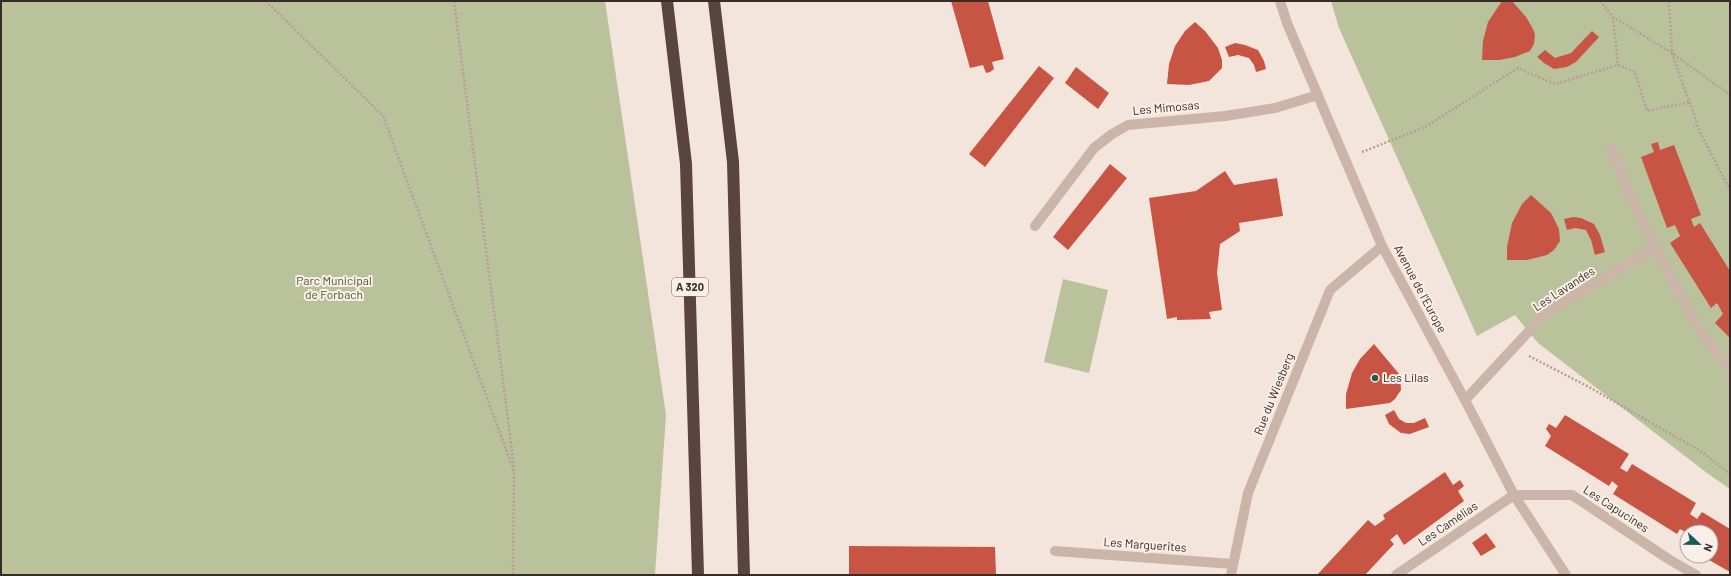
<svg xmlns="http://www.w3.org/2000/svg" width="1731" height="576" viewBox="0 0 1731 576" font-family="Barlow,sans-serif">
<rect width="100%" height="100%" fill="#f3e5dc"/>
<!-- green -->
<path fill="#bac29c" d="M1,1H605L666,415L655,575H1Z
M1331,1H1730V489L1707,473L1538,343L1515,315L1477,336L1339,28Z
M1063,279L1108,290L1089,373L1044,362Z"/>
<!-- building -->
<path fill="#c85544" d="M951,1H988L1004,59L992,62L994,69L990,72L986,73L983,65L970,68Z
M1502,1H1512L1526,17L1533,29L1535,35L1534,44L1530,51L1515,57L1499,60H1482L1483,41L1488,22Z
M1195,22L1205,31L1218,48L1222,60V68L1209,81L1189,85L1167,84L1169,64L1175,46L1185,31Z
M1592,31L1599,37L1576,62L1567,67L1554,69L1544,63L1537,57L1545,50L1555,58L1571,53Z
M1235,43L1245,45L1258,50L1264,61L1266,69L1256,72L1254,65L1249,58L1238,55L1229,57L1225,47Z
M1039,66L1054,78L985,167L969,154Z
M1076,67L1109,93L1098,109L1065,83Z
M1658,142L1660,150L1674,145L1701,215L1691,219L1694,227L1700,223L1730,271V338L1715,323L1723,314L1717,303L1711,308L1670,243L1680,236L1675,225L1667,228L1641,157L1654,152L1651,144Z
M1110,164L1127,178L1068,250L1053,237Z
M1225,171L1234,185L1277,178L1283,216L1239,223L1240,231L1220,244L1217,273L1222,310L1209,312L1211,319L1177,320V317L1167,319L1149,198L1196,191Z
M1531,195L1551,213L1559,229L1560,241L1554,250L1547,255L1527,260H1507V247L1512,223L1522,204Z
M1573,217L1581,218L1594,224L1600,235L1605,252L1595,255L1591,240L1586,230L1575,228L1567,230L1564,219Z
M1374,344L1400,375L1401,390L1395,399L1390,403L1346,409V394L1352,373L1360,359Z
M1394,410L1399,419L1406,423H1414L1425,418L1429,427L1410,434L1401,433L1389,424L1385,415Z
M1565,415L1629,454L1620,468L1627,472L1632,464L1696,503L1690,514L1697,519L1702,512L1730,529V572L1702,556H1711V532L1687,533L1680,529L1677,534L1613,494L1618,486L1612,481L1609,486L1545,446L1551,436L1546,429L1549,424L1556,428Z
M1445,472L1453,485L1460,480L1464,486L1458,491L1464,501L1404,545L1397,534L1390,540L1394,544L1365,575H1317L1368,520L1375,526L1385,519L1383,515Z
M1486,533L1496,547L1481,556L1472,543Z
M849,546L995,547L996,575H849Z"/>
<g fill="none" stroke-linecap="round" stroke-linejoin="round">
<!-- path -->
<path stroke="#b79d92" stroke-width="2.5" stroke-dasharray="2 2" stroke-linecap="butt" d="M266,1L383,116L514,471L513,575
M454,1L514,467
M1600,1L1613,17L1672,53L1730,95
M1669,1L1672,53L1700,132L1730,190
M1613,17L1618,65
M1362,152L1425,127L1518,68L1555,84L1618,65L1635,72L1647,111L1690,102
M1529,356L1589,387L1702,452L1730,474"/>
<!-- service -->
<path stroke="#cbb4a8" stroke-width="10" d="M1035,226L1094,148L1112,134L1128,125L1225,116L1275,108L1318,95
M1055,551L1233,564"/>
<!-- minor -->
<path stroke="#cbb4a8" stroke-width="10" d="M1280,1L1287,23L1382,246L1465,400L1514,495L1566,575
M1611,149L1630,195L1655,247L1703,336L1730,368
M1465,400L1544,315L1655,247
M1231,575L1248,493L1330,290L1382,246
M1396,575L1514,495H1572L1670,560L1696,575"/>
<!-- motorway -->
<path stroke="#59443f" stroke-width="12" d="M667,1L686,164L698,575
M714,1L733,162L744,575"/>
</g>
<!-- markers -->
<circle fill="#1d5a57" stroke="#faf0e9" stroke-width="1.5" cx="1375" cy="378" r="4"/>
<g text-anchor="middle" stroke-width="4" stroke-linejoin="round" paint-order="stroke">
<!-- shield labels -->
<rect fill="#faf0e9" stroke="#726662" stroke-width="1" x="672" y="278" width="36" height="18" rx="3"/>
<g font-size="11" font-weight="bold" fill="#382b28">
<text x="690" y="291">A 320</text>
</g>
<!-- street labels -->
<g font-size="12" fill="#382b28" stroke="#faf0e9">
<text transform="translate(1166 108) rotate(-5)" y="4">Les Mimosas</text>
<text transform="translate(1420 289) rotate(62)" y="4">Avenue de l'Europe</text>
<text transform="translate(1564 289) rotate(-33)" y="4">Les Lavandes</text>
<text transform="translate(1274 394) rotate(-68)" y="4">Rue du Wiesberg</text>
<text transform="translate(1616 509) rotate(33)" y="4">Les Capucines</text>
<text transform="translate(1448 524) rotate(-34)" y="4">Les Camélias</text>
<text transform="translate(1145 545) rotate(4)" y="4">Les Marguerites</text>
</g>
<!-- park labels -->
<g font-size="12" fill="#4c562b" stroke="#faf0e9">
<text x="334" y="285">Parc Municipal<tspan x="334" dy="14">de Forbach</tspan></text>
</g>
<!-- poi labels -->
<g font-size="12" fill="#382b28" stroke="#faf0e9" text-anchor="start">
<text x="1383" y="382">Les Lilas</text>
</g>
</g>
<!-- border -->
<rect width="1731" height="576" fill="none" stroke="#382b28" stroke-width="4"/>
<!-- north arrow -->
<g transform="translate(1699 544) rotate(112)"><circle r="19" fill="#faf0e9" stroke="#aca19c"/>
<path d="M0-3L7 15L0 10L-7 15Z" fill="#1d5a57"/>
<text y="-6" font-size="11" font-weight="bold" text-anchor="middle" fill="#382b28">N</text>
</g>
</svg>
